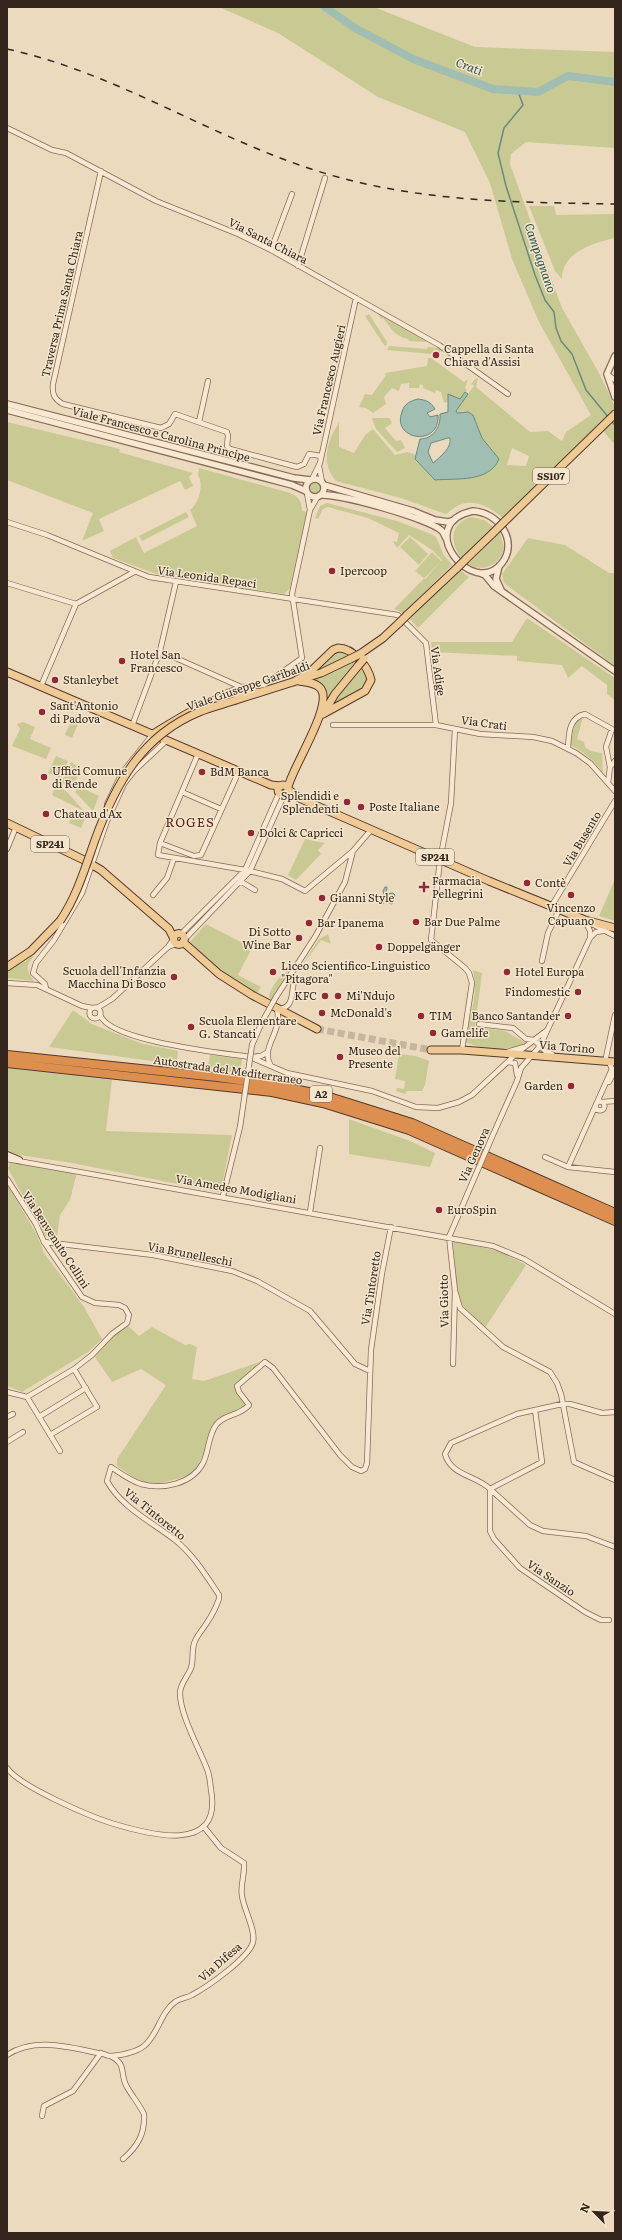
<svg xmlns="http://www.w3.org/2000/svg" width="622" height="2240" viewBox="0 0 622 2240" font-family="Literata,serif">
<rect width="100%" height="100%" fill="#ecdabe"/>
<!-- green -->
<path fill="#c9ca93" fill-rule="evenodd" d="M219,7H374L475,47L615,52V148L526,142L511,154L510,164L562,308L599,373L615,406V445L598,425L503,518C492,508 474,498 459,505C454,507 451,511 446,514L440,512L401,498L336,481C324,468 325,451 332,435C334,430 337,427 339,422V447L354,453L365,435L373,429L395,455L408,452L416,455L415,460L435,479L480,476L488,472L497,463L482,438L476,421L464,411L457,413L456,410L474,386L472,384L470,386L475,379L478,378L476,387L530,432L548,431L562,441L566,432L591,415L539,322L512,259L490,183L465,132L378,97L278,33ZM512,448L529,456L526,466L507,465Z
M529,206H554L556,215L615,214V238C593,243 562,252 562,279L555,271Z
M377,313L425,339L426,342L409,341L408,339C395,337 390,327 383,318L381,319Z
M369,314L387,342L386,346L384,345L365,316Z
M389,346L427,349L428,347L441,348L440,352L434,350L431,354L387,350Z
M428,358H431L464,382L468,379L465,388L467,390L460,399L448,395V402L444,403L441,392L436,390L435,393L423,388V385L420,384L419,388H409V383L401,384L399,391L392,388L384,397L386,404L373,413L366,408L359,407L365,394L372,395L386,375L385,373L427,366Z
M374,418H389L392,423L385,428L396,441L401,440L405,448L397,452L376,429L372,419Z
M7,422L120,449L119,452L193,473L189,477L193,486L185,490L180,481L99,519L104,531L82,541L93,513L7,480Z
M199,468L290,493C299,497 302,502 302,511L307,512L290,588L284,594L159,575L113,558L110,551L136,537L144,553L197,526L190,510C199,503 204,485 198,475Z
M308 488a7 7 0 1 1 14 0a7 7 0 1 1-14 0Z
M327,503L397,521L431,534L436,537L444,555L452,565L403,613L394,609L442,560L432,550L409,535L397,548L393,541L397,542L399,533L368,518L328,507L323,509L318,519L315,518L320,506Z
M186,512L189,517L142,541L139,536Z
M472,517L484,520L495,528L463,559C449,545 449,522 472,517Z
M500,533L504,548C500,565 483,573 468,564Z
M410,537L428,554L419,565L400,547Z
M528,538L565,545L609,573H615V666L504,583L502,574Z
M432,552L441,561L425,579L415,571Z
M459,569L469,577L418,628L409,618Z
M527,618L615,678V700L607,694V685L582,666L568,678L562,665L517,661V656L432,652L431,642H512Z
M339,649L351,655L312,673Z
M362,656L341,681L326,703L312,680Z
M361,666L369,678L366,687L333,707L330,704Z
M583,717L577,739L584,742L585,747L591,751L602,753L603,772C593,760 583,751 570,745C572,734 573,722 583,717Z
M71,721L78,724L72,738L65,735Z
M23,722L35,727L30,739L51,748L46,759L12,746L20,729L17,724Z
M56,756L68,761L60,778L48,773Z
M71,762L81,769L72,789L62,782Z
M56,784L67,792L84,811L52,795Z
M78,786L99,796L93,811L75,792Z
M74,813L85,818L81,828L69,823Z
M305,839L325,843L318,850L321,854L296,880L288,875Z
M615,879V921L599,916Z
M206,924L252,948L238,975L261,987L257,993L221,972L190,942Z
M328,934L331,944L321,940L299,970L319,939Z
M35,952C30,966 22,964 34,981L7,978V970L26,961Z
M473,970L482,973L475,1027L505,1031L526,1043L525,1045C504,1050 484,1050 465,1042C469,1017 479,995 473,970Z
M288,971L289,972L271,1000L269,997C269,990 281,973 288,971Z
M73,1010L92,1024L140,1043L178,1051L177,1061L208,1066L210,1055L242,1059L240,1073L49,1047Z
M399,1054L416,1056L429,1061L425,1085L422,1091H407L405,1094L396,1091L397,1088L404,1089L405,1081L395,1079Z
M7,1068L112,1080L106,1131L232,1135L221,1190L218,1192L72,1163L7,1153Z
M349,1119L410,1141L435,1153L430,1167L349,1154Z
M11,1161L77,1172L70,1200L60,1215L57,1237L45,1236L12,1176L8,1168Z
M7,1184L37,1235L44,1253L84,1307L102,1339L88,1352L22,1392L7,1386Z
M453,1241L499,1251L526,1265L485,1328L462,1305L457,1292Z
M128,1326L139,1336L152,1327L185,1345L190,1344L197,1347L192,1379L204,1381L260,1362L234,1386L246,1405L219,1418L211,1427L203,1455L193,1474L159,1484L139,1481L117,1466V1459L166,1385L141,1369L112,1382L95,1357L113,1335Z"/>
<!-- water -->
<path fill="#a1beb3" stroke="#698b7f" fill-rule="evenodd" d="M465,392L468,394L456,411L457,413L468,412L473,415L482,438L499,459C489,483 456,478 435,480L415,459L420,439C433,439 441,427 440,414L448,412V394L460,399ZM448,438H450C452,448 440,457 433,463L428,452L431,443Z
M418,399C426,400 431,402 435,409L427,413L430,417L438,415C440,448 391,440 402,412C404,404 410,401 418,399Z
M385,887H387L386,894L393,893L395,895L392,904L386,902L382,904L379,902L385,897L383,891Z"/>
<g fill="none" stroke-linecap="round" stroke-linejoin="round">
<!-- stream -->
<path stroke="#698b7f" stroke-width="1.5" d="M510,90L519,94L523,105L504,128L498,153L506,186L535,275L545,300L554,312L556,328L561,341L572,354L586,390L609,418
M611,421L615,425"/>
<!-- river -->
<path stroke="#a1beb3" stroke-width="8" d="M325,7L355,28L413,59L493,89L538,92L568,76L615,82"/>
<!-- primary-tunnel -->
<path stroke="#c7b69e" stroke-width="7" stroke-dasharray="7 3.5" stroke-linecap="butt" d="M317,1029L431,1050"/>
<!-- minor casing -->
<g stroke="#846a57" stroke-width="6">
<path id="minor" d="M7,128L52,150L66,153L156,201L238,234L271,250L439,345L508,394
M101,171L53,384C52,394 54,399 63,404L161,428L169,424L175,414L227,432L228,436L227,446L230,449L297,467L304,464L309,454L321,456
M271,250L292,194
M298,266L325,178
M607,374L615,380
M199,422L208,381
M319,466L322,482
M312,479L320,463L356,298
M310,510L318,496
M7,522L47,535L149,577L398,615L426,643L436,725
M7,583L76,604
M160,651L241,687
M41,686L76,604L134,572
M222,694L241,687L264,685L302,658L292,594L310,510L307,493
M333,725H436L480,734L533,737L552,741L576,753L590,763L615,791
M132,726L160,651L176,582
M455,729L451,803L440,860L431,940L465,968L469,973L472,983L462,1050
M568,748C569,735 568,718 585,714L612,729L606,747L610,767
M198,754L160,843L158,855L245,870L282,879L305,891L353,851L371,830
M608,783L610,767L615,761
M182,792L221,809
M107,804L122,773L153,734
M160,843L194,856L201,855L239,771
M7,849L16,827
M240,881L255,890
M153,895L167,878L174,858
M551,907L615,801
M592,924L615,936
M182,933L245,870L279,793
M590,938L596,932L603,931
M185,939L250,871L284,795
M168,947L176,944
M542,961L548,933L559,910
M7,983L37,985L82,1006L92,1008
M46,989L45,984L33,973L36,963L54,940L82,893L107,821L124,784L134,771L167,740
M276,997L315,937L345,882L353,851
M89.5 1013a5.5 5.5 0 1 1 11 0a5.5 5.5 0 1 1-11 0Z
M97,1008L112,999L168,947L172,941
M100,1014C106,1041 223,1053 250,1057L261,1056L268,1052
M479,1024L513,1028L526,1039L534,1040L546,1052L552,1054
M252,1045L262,1022
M507,1052L524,1047
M250,1057L287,1073L372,1091L416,1107L438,1108L459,1102L472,1095L517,1053L546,1031
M508,1062L515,1063L517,1075
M605,1062L615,1015
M271,1066C262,1052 274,1039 277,1025C279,1019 278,1014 277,1009C294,1009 291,995 294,981L292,978L288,980
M609,1082L615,1070
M595.5 1106a4.5 4.5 0 1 1 9 0a4.5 4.5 0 1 1-9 0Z
M602,1102L615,1101
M492,1137L517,1081L521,1068L540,1046L590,938V931L585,920
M545,1157L568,1167L615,1172
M7,1159L493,1246L524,1259L615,1314
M568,1167L612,1069L609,1062
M7,1179L36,1224L44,1242L82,1297L95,1303L119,1305L125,1308L129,1315L127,1323L112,1334L92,1355L74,1369L27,1397L7,1392
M223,1196L240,1127
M310,1212L320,1148
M44,1242L153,1255L232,1271L257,1281L310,1311L355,1364L370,1371
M455,1291L460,1308L503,1347L550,1372L557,1383L561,1394L574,1462L615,1480
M453,1364L455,1291L449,1237L476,1174
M27,1397L60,1451
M535,1410L542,1462L490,1489L530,1525L543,1531L586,1536L615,1547
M7,1417L13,1414
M39,1417L86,1388
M50,1435L97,1407L74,1369
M7,1442L23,1432
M609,1620H601L585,1612L520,1568L494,1539L490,1531V1489C476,1475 451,1476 445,1454L451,1443L517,1414L562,1404H570L602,1413L615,1412
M7,1768C19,1786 89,1816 111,1823C147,1834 223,1856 211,1790C210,1783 210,1776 207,1769C199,1748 180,1715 180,1693C180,1684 188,1676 191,1668C194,1660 191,1649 195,1641C198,1634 204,1628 208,1621C213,1614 216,1607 219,1599V1595C207,1577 193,1554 175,1540C152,1522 121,1507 107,1481L111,1467C120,1473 131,1481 141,1484C163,1490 192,1484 203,1463C209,1451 208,1436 216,1425C224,1414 240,1416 249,1405L239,1392L237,1386L265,1362L273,1368L340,1455L352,1467L361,1471L365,1469L367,1463L371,1350L382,1273L391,1227
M7,2055C34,2037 68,2047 98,2053C102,2053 106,2055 109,2056C119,2056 137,2052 144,2046C158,2035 160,2013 175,2002C180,1998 187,1998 192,1995C207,1987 249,1958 253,1942C256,1930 244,1910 242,1896C240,1885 245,1875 244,1863L221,1848L204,1827
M110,2056C128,2064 119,2074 127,2087C132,2096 139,2104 144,2114C145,2134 138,2146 123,2159
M42,2116L44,2106L73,2091L101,2053"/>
</g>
<!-- tertiary casing -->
<g stroke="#846a57" stroke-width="8">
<path id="tertiary" d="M615,356L607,374L615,397
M7,404L294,478L310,480
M7,410L292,485L306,491
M306 488a9 9 0 1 1 18 0a9 9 0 1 1-18 0Z
M324,485L413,511L435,520L448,522L454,520
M320,495C338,493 430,519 442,531C444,533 445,537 447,540
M473,511C498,512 519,541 502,563C473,600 412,524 473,511Z
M499,566L496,579L501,590
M480,573L485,575L494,586L615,671"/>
</g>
<!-- secondary casing -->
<g stroke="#664c3b" stroke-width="8">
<path id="secondary" d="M7,1155L19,1160"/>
</g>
<!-- primary casing -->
<g stroke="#52392c" stroke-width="9">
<path id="primary" d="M504,522L615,414
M466,559L492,534
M407,615L457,568
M360,654L383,638L399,623
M7,672L271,785L280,786
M293,682L309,673L333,650L338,648C353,648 368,666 371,680L365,691L323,714
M236,700L321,673L350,659
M323,714L335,694L358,666
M153,734C185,715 218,691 256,692
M278 790a5 5 0 1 1 10 0a5 5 0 1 1-10 0Z
M288,787C293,766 333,706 321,689C316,682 306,682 299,681
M289,790L299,798L489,881L585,920L615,928
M7,823L84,860L101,870L169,929L173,937
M173.5 939a5.5 5.5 0 1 1 11 0a5.5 5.5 0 1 1-11 0Z
M183,942L219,974L252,995L317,1029
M7,967L31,951L60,921
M431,1050H462L615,1062"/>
</g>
<!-- motorway casing -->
<g stroke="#52392c" stroke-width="10">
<path id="motorway" d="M7,1055L217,1077L274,1085L323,1095L412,1123L615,1213
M7,1063L272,1092L323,1103L409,1130L615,1221"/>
</g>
<!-- minor -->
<use href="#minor" stroke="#f8e8d1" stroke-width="4.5"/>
<!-- tertiary -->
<use href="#tertiary" stroke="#f8e8d1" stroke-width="5.5"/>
<!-- secondary -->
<use href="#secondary" stroke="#f8e8d1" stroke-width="6"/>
<!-- primary -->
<use href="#primary" stroke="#f0ca95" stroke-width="7"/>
<!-- motorway -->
<use href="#motorway" stroke="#dc8f4f" stroke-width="8"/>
<!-- rail -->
<path stroke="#34251c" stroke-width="1.5" stroke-dasharray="7 7" stroke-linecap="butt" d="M7,49C108,71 195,127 291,162C399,202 502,202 615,204"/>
<!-- minor-bridge casing -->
<g stroke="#846a57" stroke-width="6" stroke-linecap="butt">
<path id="minor-bridge" d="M262,1022L276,997
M240,1127L252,1045
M476,1174L492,1137"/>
</g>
<!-- primary-bridge casing -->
<g stroke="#52392c" stroke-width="9" stroke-linecap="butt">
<path id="primary-bridge" d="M492,534L504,522
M457,568L466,559
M399,623L407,615
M350,659L360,654
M358,666L364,659
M60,921C77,896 85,868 95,840C115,785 141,736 199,712C211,707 224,704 236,700"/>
</g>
<!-- minor-bridge -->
<use href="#minor-bridge" stroke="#f8e8d1" stroke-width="4.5"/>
<!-- primary-bridge -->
<use href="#primary-bridge" stroke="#f0ca95" stroke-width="7"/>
</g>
<!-- markers -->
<g fill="#922935" stroke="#f4e5cd" stroke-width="1.5">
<circle cx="436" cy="355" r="4"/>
<circle cx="332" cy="571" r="4"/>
<circle cx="122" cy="661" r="4"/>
<circle cx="55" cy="680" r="4"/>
<circle cx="42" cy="712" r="4"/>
<circle cx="202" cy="772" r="4"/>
<circle cx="44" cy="777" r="4"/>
<circle cx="347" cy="802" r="4"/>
<circle cx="361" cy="807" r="4"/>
<circle cx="46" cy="814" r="4"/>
<circle cx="251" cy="833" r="4"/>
<circle cx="527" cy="883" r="4"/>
<path d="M422 881h4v4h4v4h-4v4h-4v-4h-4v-4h4z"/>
<circle cx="571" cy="895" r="4"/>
<circle cx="322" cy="898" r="4"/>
<circle cx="416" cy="922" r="4"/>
<circle cx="309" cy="923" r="4"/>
<circle cx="299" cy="938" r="4"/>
<circle cx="379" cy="947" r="4"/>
<circle cx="273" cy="972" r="4"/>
<circle cx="507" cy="972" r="4"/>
<circle cx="174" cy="977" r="4"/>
<circle cx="578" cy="992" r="4"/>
<circle cx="325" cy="996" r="4"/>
<circle cx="338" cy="996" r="4"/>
<circle cx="322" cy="1013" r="4"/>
<circle cx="421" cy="1016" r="4"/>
<circle cx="568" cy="1016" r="4"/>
<circle cx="191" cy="1027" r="4"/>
<circle cx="433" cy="1033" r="4"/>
<circle cx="340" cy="1057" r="4"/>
<circle cx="571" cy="1086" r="4"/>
<circle cx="439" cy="1210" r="4"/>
</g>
<g text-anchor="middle" stroke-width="3" stroke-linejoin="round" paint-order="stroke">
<!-- shield labels -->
<g fill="#f4e5cd" stroke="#6e5f51" stroke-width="1">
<rect x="533" y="468" width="36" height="16" rx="3"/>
<rect x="31" y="836" width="38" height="16" rx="3"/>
<rect x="416" y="849" width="38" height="16" rx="3"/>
<rect x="310" y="1086" width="22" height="16" rx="3"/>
</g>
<g font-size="10" font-weight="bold" fill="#34251c">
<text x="551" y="480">SS107</text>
<text x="50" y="848">SP241</text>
<text x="435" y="861">SP241</text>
<text x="321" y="1098">A2</text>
</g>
<!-- street labels -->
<g font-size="11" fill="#34251c" stroke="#f4e5cd">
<text transform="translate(268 241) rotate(27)" y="4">Via Santa Chiara</text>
<text transform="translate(62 304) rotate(-77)" y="4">Traversa Prima Santa Chiara</text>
<text transform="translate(329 380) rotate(-77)" y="4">Via Francesco Augieri</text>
<text transform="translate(161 434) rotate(15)" y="4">Viale Francesco e Carolina Principe</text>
<text transform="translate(207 577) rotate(8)" y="4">Via Leonida Repaci</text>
<text transform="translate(438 671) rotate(82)" y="4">Via Adige</text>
<text transform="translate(248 686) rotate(-19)" y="4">Viale Giuseppe Garibaldi</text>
<text transform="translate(484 723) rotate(8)" y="4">Via Crati</text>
<text transform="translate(582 839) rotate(-59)" y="4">Via Busento</text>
<text transform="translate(567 1047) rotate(5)" y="4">Via Torino</text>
<text transform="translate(228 1070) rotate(8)" y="4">Autostrada del Mediterraneo</text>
<text transform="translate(474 1155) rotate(-66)" y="4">Via Genova</text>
<text transform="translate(236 1189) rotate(10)" y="4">Via Amedeo Modigliani</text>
<text transform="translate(56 1240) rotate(57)" y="4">Via Benvenuto Cellini</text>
<text transform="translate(190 1254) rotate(11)" y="4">Via Brunelleschi</text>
<text transform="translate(371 1288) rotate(-81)" y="4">Via Tintoretto</text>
<text transform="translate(444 1301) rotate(-91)" y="4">Via Giotto</text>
<text transform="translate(155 1514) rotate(39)" y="4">Via Tintoretto</text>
<text transform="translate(551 1578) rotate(34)" y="4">Via Sanzio</text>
<text transform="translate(220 1962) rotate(-41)" y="4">Via Difesa</text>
</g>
<!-- poi labels -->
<g font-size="11" fill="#34251c" stroke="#f4e5cd" text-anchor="start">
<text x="444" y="353">Cappella di Santa<tspan x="444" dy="13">Chiara d'Assisi</tspan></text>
<text x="340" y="575">Ipercoop</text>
<text x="130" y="659">Hotel San<tspan x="130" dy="13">Francesco</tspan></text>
<text x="63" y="684">Stanleybet</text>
<text x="50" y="710">Sant'Antonio<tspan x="50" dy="13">di Padova</tspan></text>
<text x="52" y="775">Uffici Comune<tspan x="52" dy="13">di Rende</tspan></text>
<text x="210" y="776">BdM Banca</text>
<text x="339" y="800" text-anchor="end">Splendidi e<tspan x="339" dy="13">Splendenti</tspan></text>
<text x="369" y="811">Poste Italiane</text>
<text x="54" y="818">Chateau d'Ax</text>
<text x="259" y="837">Dolci &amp; Capricci</text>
<text x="432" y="885">Farmacia<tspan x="432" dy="13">Pellegrini</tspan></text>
<text x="535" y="887">Contè</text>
<text x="330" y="902">Gianni Style</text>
<text x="571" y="912" text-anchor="middle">Vincenzo<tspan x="571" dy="13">Capuano</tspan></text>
<text x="424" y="926">Bar Due Palme</text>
<text x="317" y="927">Bar Ipanema</text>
<text x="291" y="936" text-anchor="end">Di Sotto<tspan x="291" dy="13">Wine Bar</tspan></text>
<text x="387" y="951">Doppelgänger</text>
<text x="281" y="970">Liceo Scientifico-Linguistico<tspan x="281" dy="13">"Pitagora"</tspan></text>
<text x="166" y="975" text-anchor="end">Scuola dell'Infanzia<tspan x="166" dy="13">Macchina Di Bosco</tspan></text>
<text x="515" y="976">Hotel Europa</text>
<text x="570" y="996" text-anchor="end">Findomestic</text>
<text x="317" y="1000" text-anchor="end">KFC</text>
<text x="346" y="1000">Mi'Ndujo</text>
<text x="330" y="1017">McDonald's</text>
<text x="429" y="1020">TIM</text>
<text x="560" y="1020" text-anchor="end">Banco Santander</text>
<text x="199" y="1025">Scuola Elementare<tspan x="199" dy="13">G. Stancati</tspan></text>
<text x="441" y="1037">Gamelife</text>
<text x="348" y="1055">Museo del<tspan x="348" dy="13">Presente</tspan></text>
<text x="563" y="1090" text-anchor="end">Garden</text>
<text x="447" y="1214">EuroSpin</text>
</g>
<!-- water labels -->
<g font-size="12" font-style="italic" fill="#2b544d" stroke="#f4e5cd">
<text transform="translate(469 67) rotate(21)" y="4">Crati</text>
<text transform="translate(540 258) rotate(71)" y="4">Campagnano</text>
</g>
<!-- quarter labels -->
<g font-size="13" letter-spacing="1" fill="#60231c" stroke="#f4e5cd">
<text x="190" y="827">ROGES</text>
</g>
</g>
<!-- border -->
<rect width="622" height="2240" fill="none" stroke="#34251c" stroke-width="16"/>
<!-- north arrow -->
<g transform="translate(594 2212) rotate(294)" stroke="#f4e5cd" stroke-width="3" paint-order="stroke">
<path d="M0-3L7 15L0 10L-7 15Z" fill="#34251c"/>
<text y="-6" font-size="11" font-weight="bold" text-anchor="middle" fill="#34251c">N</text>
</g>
</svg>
